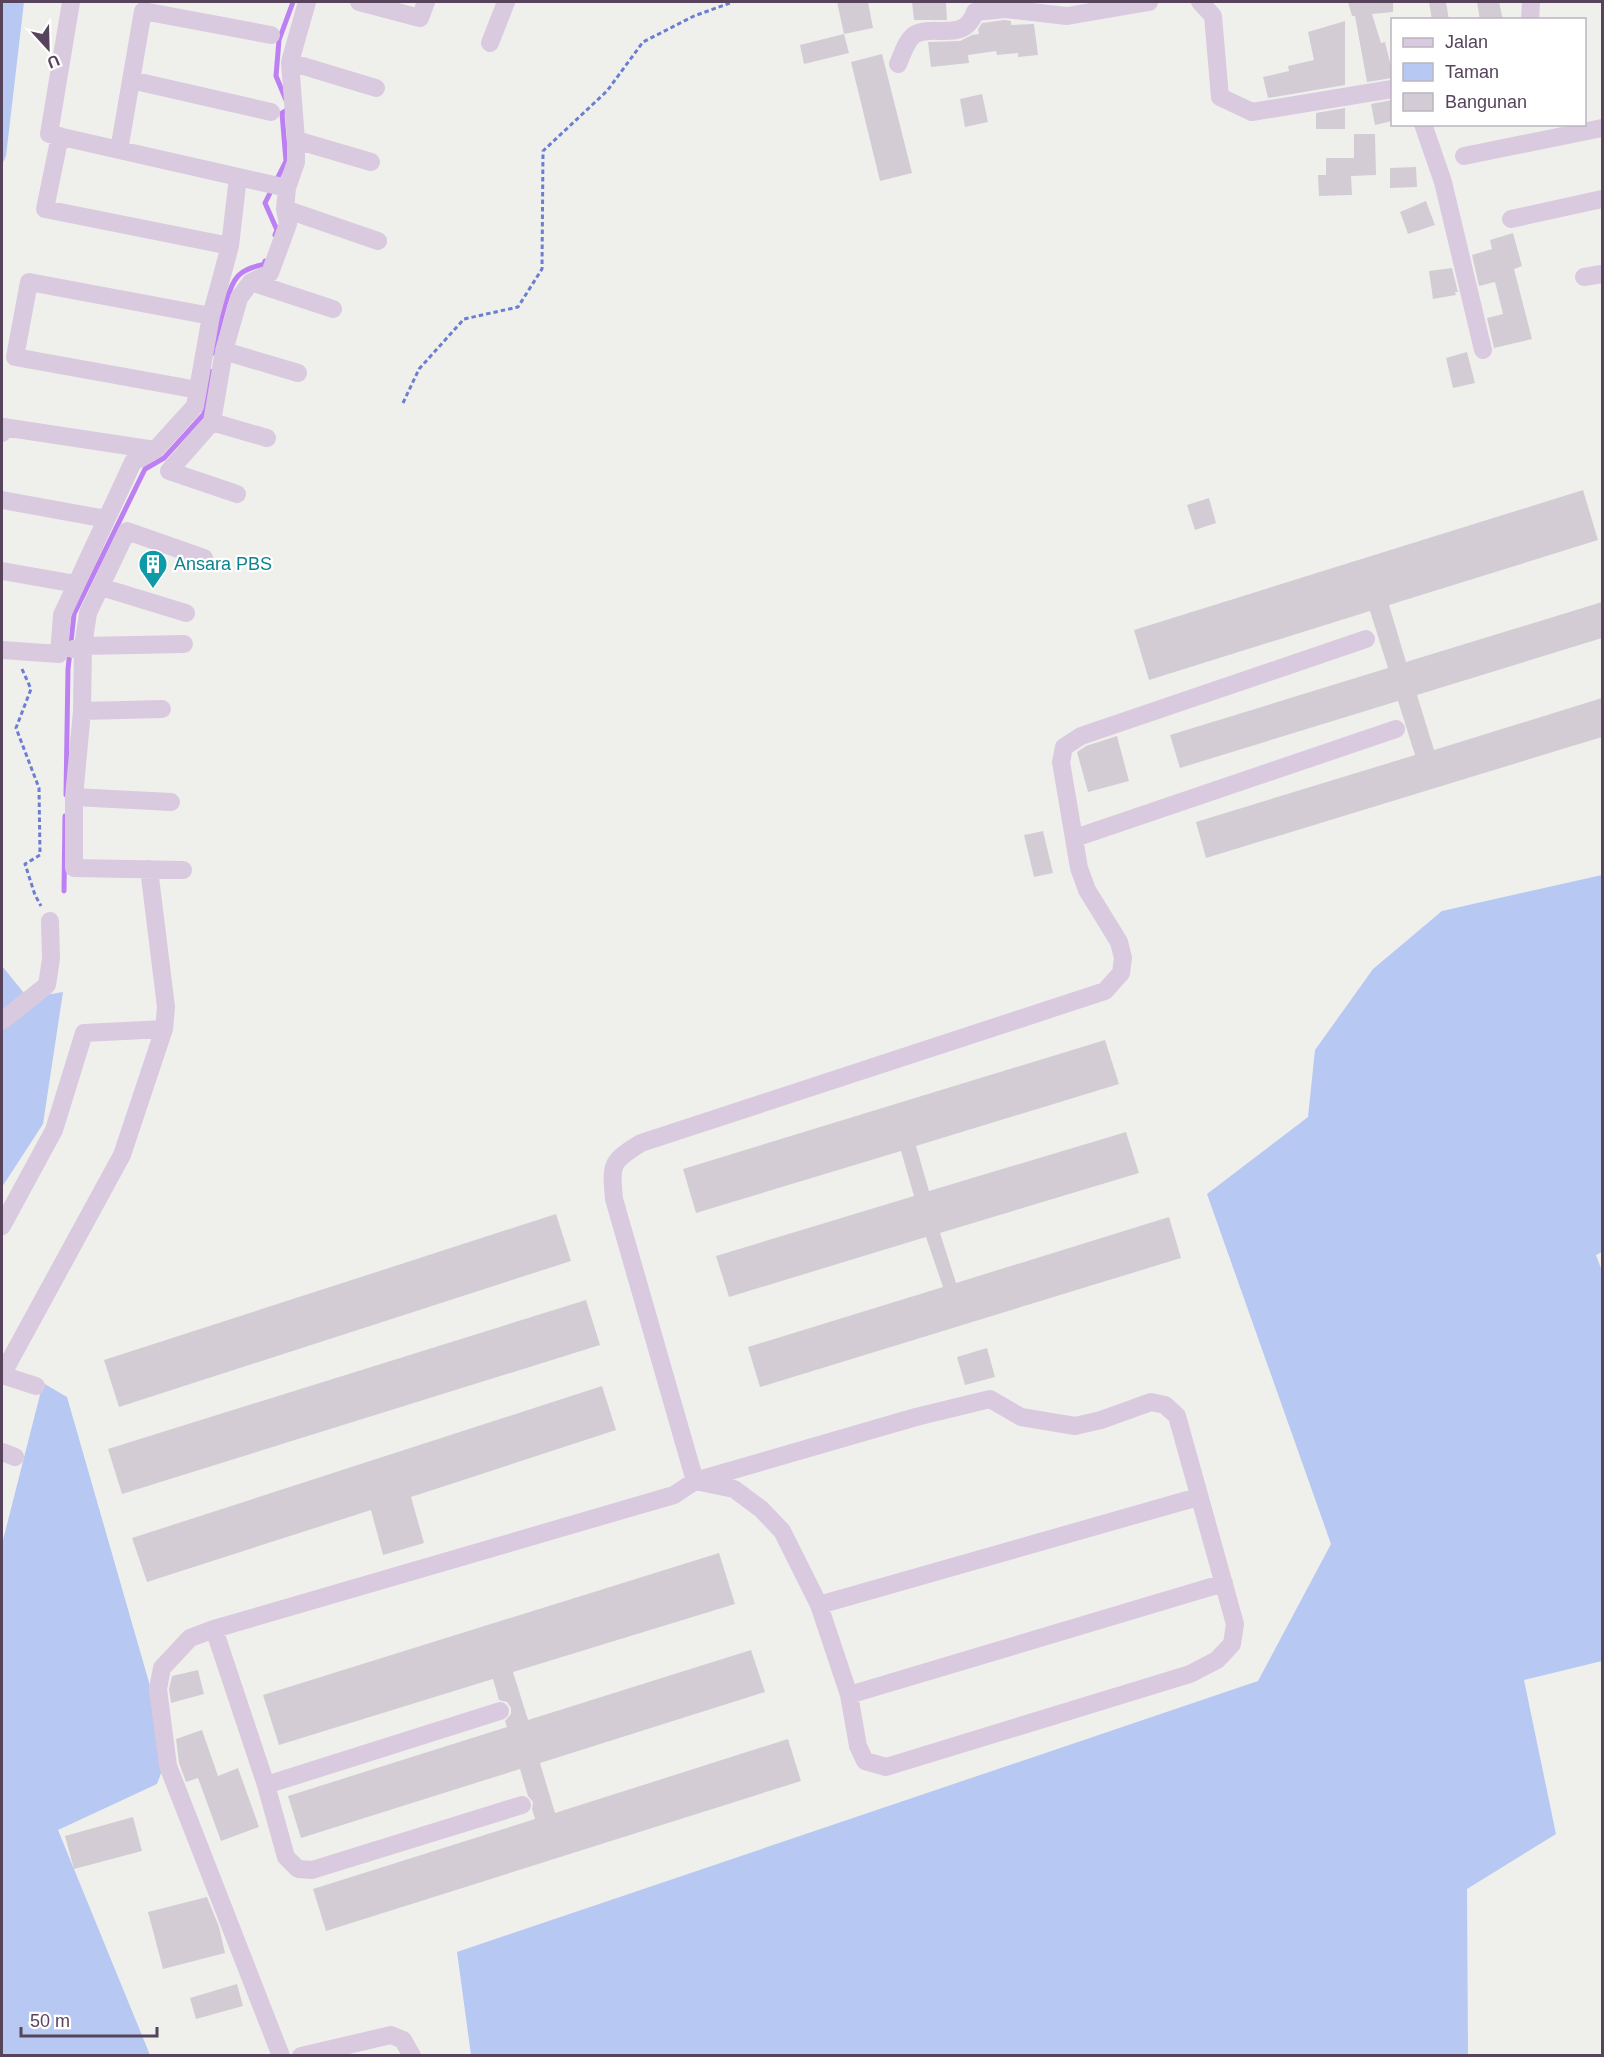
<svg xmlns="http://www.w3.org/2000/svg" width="1604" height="2057" viewBox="0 0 1604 2057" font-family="Helvetica,sans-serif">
<rect width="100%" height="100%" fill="#eff0ec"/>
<!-- green -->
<path fill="#b7c8f2" d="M2,2H24L6,156L2,165Z
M1602,875V1252L1596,1255L1602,1271V1661L1524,1680L1556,1834L1467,1889L1468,2055H471L457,1952L1258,1681L1331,1544L1207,1194L1308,1117L1315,1050L1373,969L1442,911Z
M2,966L28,998L63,992L43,1124L2,1187Z
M43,1383L67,1397L169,1752L157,1784L58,1830L150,2055L2,2056V1544Z"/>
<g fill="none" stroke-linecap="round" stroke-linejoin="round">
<!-- stream -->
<path stroke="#bd80f2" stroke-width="5" d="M286,100L276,76L279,40L293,2
M275,235L277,230L265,203L286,161L282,113L289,109
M213,353C218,334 226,289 238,276C244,269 255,267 264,264L265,261
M66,795L68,669L74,614L145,469L164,458L204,414L210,371
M64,891L65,816"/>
</g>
<!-- building -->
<path fill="#d4ccd5" d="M837,2H868L873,28L844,34Z
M912,2H946L947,20H914Z
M1348,2H1393V12L1372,14L1381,43L1385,42L1392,70V78L1367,82L1355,16H1352Z
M1429,2H1446L1449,20H1432Z
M1477,2H1499L1503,20H1480Z
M1005,20L1011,21V25L1034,24L1038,55L1018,57V53L997,55L996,51L968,55L969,63L931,67L928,42L960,41L972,35L979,34L978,29L982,23Z
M1345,21V85L1268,98L1263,77L1289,71L1288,66L1314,60L1308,32Z
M844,34L849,53L804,64L800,45Z
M882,54L912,173L880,181L851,62Z
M982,94L988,122L965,127L960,99Z
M1392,100V121L1375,125L1371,104Z
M1345,108V129H1316V113Z
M1354,134H1375L1376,175L1351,176L1352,195L1319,196L1318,175H1326V158H1354Z
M1416,167L1417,187L1390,188V168Z
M1426,201L1435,225L1408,234L1400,212Z
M1513,233L1522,266L1514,269L1532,339L1494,348L1487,318L1503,314L1495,282L1479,286L1472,255L1492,249L1490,240Z
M1452,268L1458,292H1455L1456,295L1433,299L1429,271Z
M1467,352L1475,383L1453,388L1446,358Z
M1583,490L1598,540L1389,605L1406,662L1602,602V638L1417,695L1434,750L1602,698V737L1206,858L1196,822L1415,755L1398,701L1180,768L1170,735L1388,668L1370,611L1149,680L1134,630Z
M1209,498L1216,523L1195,530L1187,505Z
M1117,736L1129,781L1088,792L1077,752L1086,746Z
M1043,831L1053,873L1034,877L1024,835Z
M1105,1040L1119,1084L916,1146L929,1191L1126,1132L1139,1173L940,1233L956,1283L1169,1217L1181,1258L760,1387L748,1347L943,1287L926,1237L729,1297L716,1256L914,1196L901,1151L696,1213L683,1169Z
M556,1214L571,1261L119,1407L104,1360Z
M586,1300L600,1345L122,1494L108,1449Z
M987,1348L995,1377L965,1385L957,1357Z
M602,1386L616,1430L411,1497L424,1543L383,1555L371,1510L147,1582L132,1538Z
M719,1553L735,1604L513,1672L528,1720L751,1650L765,1692L540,1763L555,1813L788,1739L801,1781L326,1931L313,1889L535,1819L532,1809L533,1802L528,1796L520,1769L301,1838L288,1796L507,1727L505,1721L511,1714V1708L507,1702L499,1700L493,1679L279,1745L263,1695Z
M198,1670L204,1694L171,1703L169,1689L172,1676Z
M202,1730L218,1776L238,1768L259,1827L221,1841L198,1778L186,1782L179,1763L176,1739Z
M133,1817L142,1851L74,1869L65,1836Z
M207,1897L219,1927L225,1953L163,1969L148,1912Z
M237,1984L243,2006L196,2019L190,1998Z"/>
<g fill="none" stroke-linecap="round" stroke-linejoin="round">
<!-- path -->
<path stroke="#6c7ed2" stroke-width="3" stroke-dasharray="4.5 3" stroke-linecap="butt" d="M403,403L419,369L464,319L518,307L542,269L543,151L607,91L643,42L694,16L733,2
M22,669L31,689L16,728L39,788L40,855L25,864L35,895L41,906"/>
<!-- minor -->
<path stroke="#dacadf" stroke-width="18" d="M71,2L49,134L287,188
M359,2L420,18L426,2
M1200,2L1213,16L1220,97L1252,112L1392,89
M1530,20L1531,2
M490,43L506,2
M290,62L376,88
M898,64C902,55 906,41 914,35C933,23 964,44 975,12L1005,9L1067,16L1149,2
M131,80L271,112
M1423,124L1443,182L1483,350
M60,136L45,209L230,246
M296,140L371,162
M119,150L143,11L271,35
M1464,156L1602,128
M285,209L378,241
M1511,219L1602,199
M1584,277L1602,274
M251,282L333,309
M224,351L298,373
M198,390L15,357L29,282L211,316
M212,422L267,438
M2,433L3,427L155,450
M237,494L169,471L212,422L224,351L239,298L251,282L270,273L288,224L285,209L287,188L296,162V140L290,62L307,2
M2,500L106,519
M2,571L76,584
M101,587L186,613
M73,649L83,646L184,644
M2,650L59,654L62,615L133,462L155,450L195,406L211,316L230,246L238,177
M82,711L162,709
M74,797L171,802
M1075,838L1396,729
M183,870L74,868V797L82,711L83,646L88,613L127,531L204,558
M2,1021L47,985L51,959L50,921
M2,1226L54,1130L84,1033L164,1029
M2,1375L122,1155L164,1029L166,1007L149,869
M2,1375L36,1386
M2,1452L15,1457
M695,1481L614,1199C611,1164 610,1162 641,1143L1105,991L1121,973L1123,958L1119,942L1087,890L1079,868L1061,762L1064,747L1081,736L1366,639
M819,1605L1198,1497
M214,1629L266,1785L286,1857L298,1869L312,1870L522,1805
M849,1695L1224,1583
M266,1785L500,1711
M281,2056L168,1766L158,1689L162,1668L190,1638L214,1629L674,1495L695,1481L916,1417L990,1399L1021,1417L1075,1426L1101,1420L1151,1402L1165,1405L1177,1416L1235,1624L1232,1644L1217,1660L1190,1674L886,1767L865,1761L858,1746L849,1695L819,1605L782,1531L761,1509L734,1489L695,1481
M301,2056L391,2035L403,2040L412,2056"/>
</g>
<!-- icons -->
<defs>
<g id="building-pin" transform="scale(1.5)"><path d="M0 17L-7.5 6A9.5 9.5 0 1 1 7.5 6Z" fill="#0f9aa8" stroke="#fff"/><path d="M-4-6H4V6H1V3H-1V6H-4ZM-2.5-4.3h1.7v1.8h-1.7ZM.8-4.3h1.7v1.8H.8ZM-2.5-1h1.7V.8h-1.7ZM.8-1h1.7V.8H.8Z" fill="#fff"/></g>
</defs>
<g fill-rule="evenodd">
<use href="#building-pin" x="153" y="564"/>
</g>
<g text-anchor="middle" stroke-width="4.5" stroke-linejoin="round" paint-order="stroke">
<!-- culture labels -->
<g font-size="18" fill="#0d838f" stroke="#fff" text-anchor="start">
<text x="174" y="570">Ansara PBS</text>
</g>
</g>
<!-- border -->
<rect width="1604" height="2057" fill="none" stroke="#57445c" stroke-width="6"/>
<!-- legend -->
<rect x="1391" y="18" width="195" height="108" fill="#ffffff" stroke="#bcb4be" stroke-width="1.5"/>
<rect x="1403" y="38" width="30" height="9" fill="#dacadf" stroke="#bcb4be" stroke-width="1.5"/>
<text x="1445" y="48" font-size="18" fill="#57445c">Jalan</text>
<rect x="1403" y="63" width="30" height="18" fill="#b7c8f2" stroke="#bcb4be" stroke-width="1.5"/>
<text x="1445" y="78" font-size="18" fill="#57445c">Taman</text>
<rect x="1403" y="93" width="30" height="18" fill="#d4ccd5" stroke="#bcb4be" stroke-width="1.5"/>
<text x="1445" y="108" font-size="18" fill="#57445c">Bangunan</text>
<!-- north arrow -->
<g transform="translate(48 48) rotate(158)" stroke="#ffffff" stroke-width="4.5" paint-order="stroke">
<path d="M0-4.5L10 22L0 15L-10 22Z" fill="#57445c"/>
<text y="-9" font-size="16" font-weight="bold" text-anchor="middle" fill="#57445c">U</text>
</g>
<!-- scale -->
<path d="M21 2027v9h136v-9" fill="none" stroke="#57445c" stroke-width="3"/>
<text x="30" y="2027" font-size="18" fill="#57445c" stroke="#ffffff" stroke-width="4.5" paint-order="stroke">50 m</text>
</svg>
